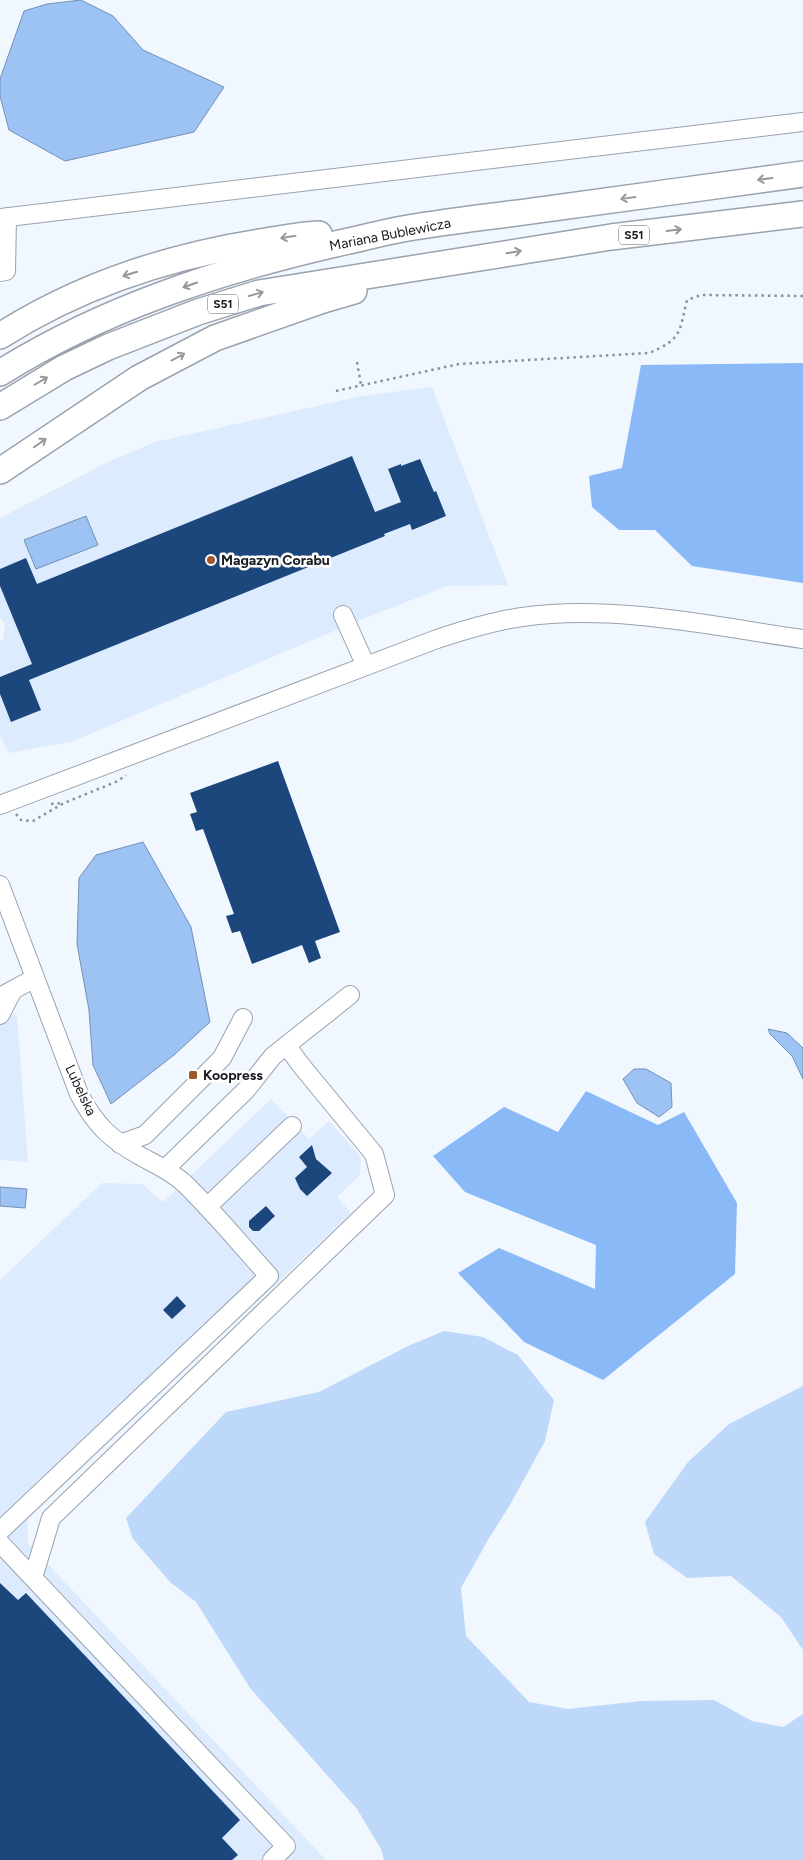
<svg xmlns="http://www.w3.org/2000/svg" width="803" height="1860" viewBox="0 0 803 1860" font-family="Figtree,sans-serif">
<rect width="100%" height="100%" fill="#f1f7fe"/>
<!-- built -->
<path fill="#ddebfe" d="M432,387L508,585L447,586L358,621L71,742L9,753L0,736V642L3,639L5,624L0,617V518L112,460L155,442L361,396Z
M17,1014L28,1162L0,1160V1019Z
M271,1099L309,1139L329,1121L361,1157L360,1175L337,1197L351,1213L28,1519V1543L326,1860H0V1280L102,1183L142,1184L163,1202Z"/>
<!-- green -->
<path fill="#bed8fa" d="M444,1331L483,1337L518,1355L554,1400L545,1441L510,1505L489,1538L461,1588L466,1636L529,1702L568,1709L641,1701L714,1700L752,1721L783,1727L803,1714V1860H384L381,1849L357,1809L250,1688L196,1602L171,1583L133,1539L126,1518L226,1412L319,1392L408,1346Z
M803,1386V1650L781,1617L731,1576L687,1578L654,1554L645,1522L688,1462L729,1424Z"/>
<!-- forest -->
<path fill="#89b9f6" d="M803,363V583L692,566L655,530H619L592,507L589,476L622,468L641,365Z
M586,1091L658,1125L684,1112L737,1203L735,1274L603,1380L524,1342L458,1273L499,1248L595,1289L596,1245L465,1192L433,1156L504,1107L558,1132Z"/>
<!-- water -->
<path fill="#9dc3f5" stroke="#7590b4" d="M81,0L113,16L143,50L224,87L194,132L65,161L9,130L0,96V79L24,11L47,4Z
M86,516L98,545L36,569L24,540Z
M143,842L191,927L210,1022L174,1055L111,1104L93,1065L89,1010L77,944L79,878L96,855Z
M768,1029L787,1033L803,1048V1079L792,1056L770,1034Z
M634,1069H646L671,1083L672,1107L659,1117L637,1103L623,1079Z
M0,1187L27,1189L25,1208L0,1206Z"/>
<!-- building -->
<path fill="#1c477d" d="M352,456L375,512L401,502L388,469L401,464V466L420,459L434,492L436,491L446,516L412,530L410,524L384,534L385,536L29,680L41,710L11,722L0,694V677L32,664L0,586V569L26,558L37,584Z
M278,761L340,932L315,941L321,958L309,963L302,945L252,964L240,931L232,933L226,916L234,914L203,829L196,831L190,814L197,812L190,793Z
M312,1145L316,1159L332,1173L307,1196L300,1189L295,1178L307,1167L299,1157Z
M266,1206L275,1216L259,1231H253L249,1227V1221Z
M177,1296L186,1306L172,1319L163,1310Z
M0,1583L18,1600L26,1593L240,1820L222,1838L238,1855L232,1860H0Z"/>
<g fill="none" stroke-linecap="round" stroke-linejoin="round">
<!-- minor casing -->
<g stroke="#99a2ae" stroke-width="20">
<path id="minor" d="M0,218L803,122
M0,272L6,271L7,217
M343,615L366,666
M0,805L437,639C464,630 493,621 522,617C613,604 712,626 803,639
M0,885L79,1094C96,1126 110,1139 142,1157C157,1165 172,1172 184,1183C214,1212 241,1245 269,1276L0,1531
M0,997L35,978
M0,1015L13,990
M120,1144L145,1135L222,1058L243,1018
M165,1169L246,1090L273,1056L350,995
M207,1207L292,1126
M0,1543L286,1846L272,1860
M33,1578L51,1518L385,1195L374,1154L300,1064L287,1046"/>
</g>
<!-- highway casing -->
<g stroke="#99a2ae" stroke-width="28">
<path id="highway" d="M0,336C80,285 173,255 266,241C284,238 301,235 319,234
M0,373C102,309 218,271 335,244C359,239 384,232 408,228C457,220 505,215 554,208C637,197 720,185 803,174
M0,407L64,368L108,347L198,312L259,293L611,237L803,214
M0,471L139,378L215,338L323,300L354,291"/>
</g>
<!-- path -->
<path stroke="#8c9197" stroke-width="2.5" stroke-dasharray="2.5 4" stroke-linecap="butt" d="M357,362L361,385
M336,391L459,364L649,353C682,339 679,333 687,300L701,295L803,296
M51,804L62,803
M16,814L21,820L33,821L64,803L118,781L126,775"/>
<!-- minor -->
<use href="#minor" stroke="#fff" stroke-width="18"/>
<!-- highway -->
<use href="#highway" stroke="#fff" stroke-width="25"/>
</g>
<!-- one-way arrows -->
<defs><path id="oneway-shaft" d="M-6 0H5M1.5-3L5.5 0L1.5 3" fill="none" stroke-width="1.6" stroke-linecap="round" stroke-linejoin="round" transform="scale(1.25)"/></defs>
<g stroke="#97989a">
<use href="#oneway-shaft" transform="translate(765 179) rotate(173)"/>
<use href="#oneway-shaft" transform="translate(628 198) rotate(172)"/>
<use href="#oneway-shaft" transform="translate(674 230) rotate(-7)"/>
<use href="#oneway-shaft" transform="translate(288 237) rotate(171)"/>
<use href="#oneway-shaft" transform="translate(514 252) rotate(-9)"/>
<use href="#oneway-shaft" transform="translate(130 274) rotate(163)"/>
<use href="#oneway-shaft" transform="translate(190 285) rotate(161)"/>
<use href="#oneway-shaft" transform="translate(256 294) rotate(-15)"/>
<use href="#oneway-shaft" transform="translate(178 357) rotate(-28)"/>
<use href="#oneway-shaft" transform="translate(41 381) rotate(-30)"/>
<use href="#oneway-shaft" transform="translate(40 443) rotate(-35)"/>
</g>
<!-- markers -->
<g fill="#9c592a" stroke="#fff" stroke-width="2">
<circle cx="211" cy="560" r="5"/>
<rect x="188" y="1070" width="10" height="10" rx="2.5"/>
</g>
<g text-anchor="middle" stroke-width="5" stroke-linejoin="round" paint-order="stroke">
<!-- shield labels -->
<g fill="#fff" stroke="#5d5f62" stroke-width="1">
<rect x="619" y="225.5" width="30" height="19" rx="4"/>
<rect x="208" y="294.5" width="30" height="19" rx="4"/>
</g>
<g font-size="12" font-weight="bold" fill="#171a1e">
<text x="634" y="239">S51</text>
<text x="223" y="308">S51</text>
</g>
<!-- street labels -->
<g font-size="14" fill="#171a1e" stroke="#fff">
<text transform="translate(390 234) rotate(-11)" y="5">Mariana Bublewicza</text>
<text transform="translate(81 1090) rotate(65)" y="5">Lubelska</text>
</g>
<!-- poi labels -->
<g font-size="14" font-weight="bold" fill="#171a1e" stroke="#fff" text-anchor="start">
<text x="221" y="565">Magazyn Corabu</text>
<text x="203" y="1080">Koopress</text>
</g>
</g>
</svg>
